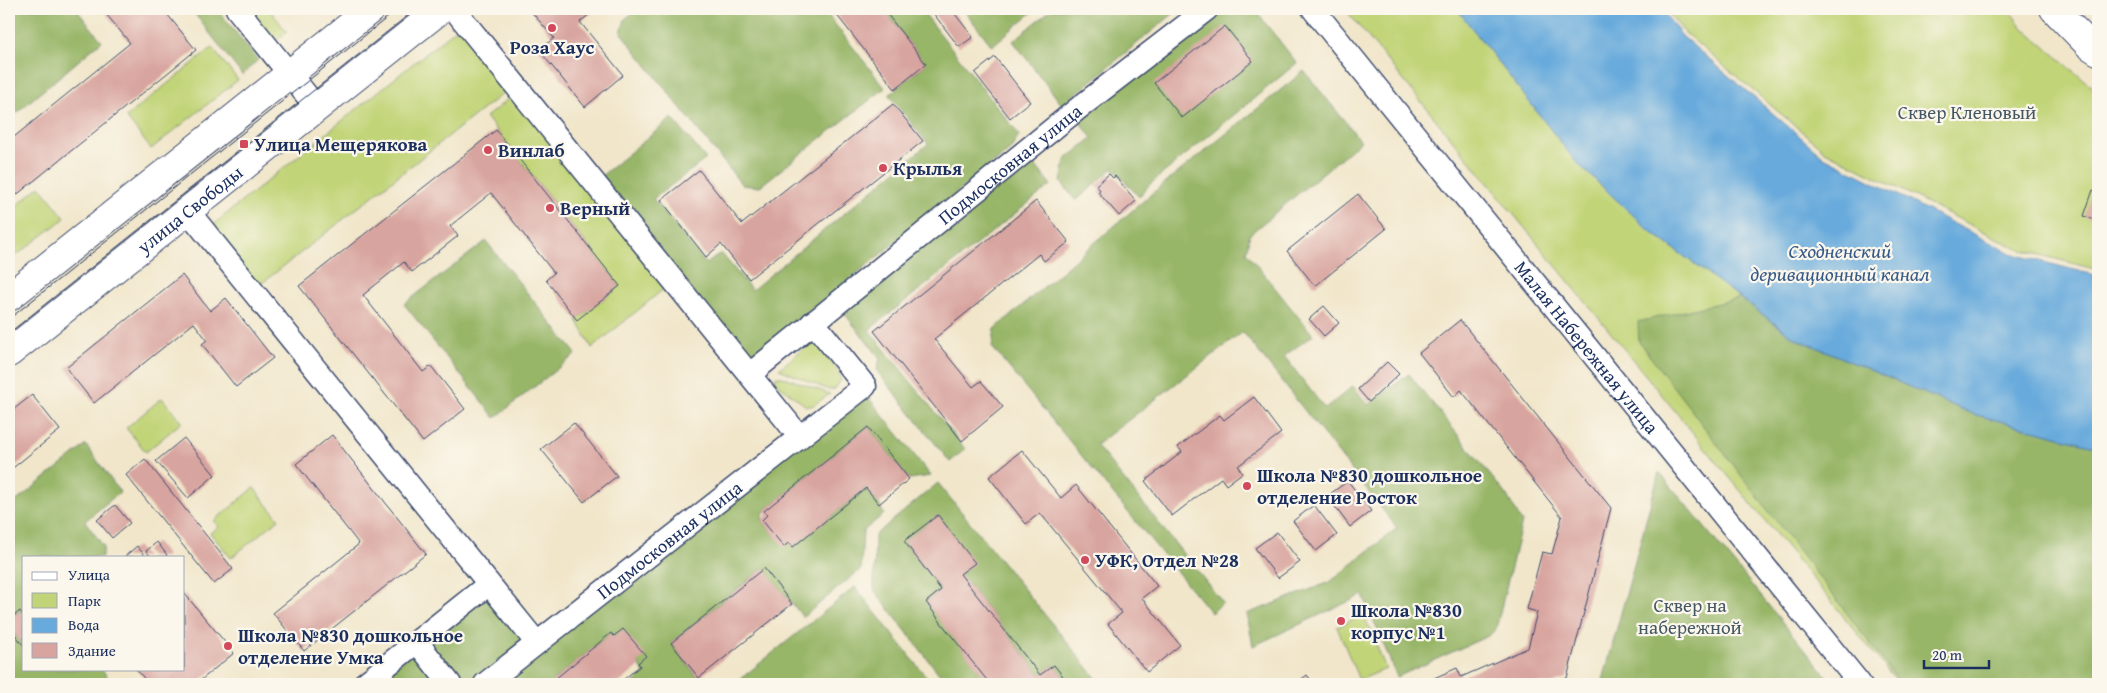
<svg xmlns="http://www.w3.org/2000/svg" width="2107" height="693" viewBox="0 0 2107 693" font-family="'Gentium Book Plus',serif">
<rect width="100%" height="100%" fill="#fbf7ec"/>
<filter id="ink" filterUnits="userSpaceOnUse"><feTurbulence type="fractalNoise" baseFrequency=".02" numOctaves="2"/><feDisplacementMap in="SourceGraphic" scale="10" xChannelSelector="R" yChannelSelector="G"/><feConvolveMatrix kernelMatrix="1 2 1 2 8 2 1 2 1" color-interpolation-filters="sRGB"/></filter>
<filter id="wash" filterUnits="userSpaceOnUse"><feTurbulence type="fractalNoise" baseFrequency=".0096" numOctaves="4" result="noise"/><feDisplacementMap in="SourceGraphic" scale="20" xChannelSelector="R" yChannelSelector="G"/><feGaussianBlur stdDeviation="1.12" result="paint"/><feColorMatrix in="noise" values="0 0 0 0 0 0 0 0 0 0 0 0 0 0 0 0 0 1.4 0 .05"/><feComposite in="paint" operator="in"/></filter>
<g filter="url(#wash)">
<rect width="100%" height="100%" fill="#f1e6ca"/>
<!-- green -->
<path fill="#c1d477" stroke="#6e826a" d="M241,9H269L287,32L271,45Z
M1345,9H1457L1576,162L1650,231L1793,337L1973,414L2098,447L2061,684H1899Z
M1665,9H2008L2022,27L2098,92V270L2018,249L1825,151L1685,33Z
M461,25L511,87L256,288L209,228Z
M212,48L238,80L151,149L126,117Z
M517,92L671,283L592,348L577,320L620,286L486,117Z
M40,186L65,218L9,261V212Z
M815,339L839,373L841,380L835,389L829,390L779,369Z
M776,376L787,378L830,394L812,406H806L775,382Z
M162,398L182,422L146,452L126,428Z
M254,488L279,519L231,558L210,533L219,527L214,521Z
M1364,615L1386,669L1359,680L1337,627Z"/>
<!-- forest -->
<path fill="#98b668" stroke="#5a7263" d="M9,9H76L102,41L9,119Z
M191,9H217L258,60L242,75Z
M638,9H805L808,12L812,9H823L885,88L759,187L742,185L621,33L625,19Z
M883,9H921L1019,135L1011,149L748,361L600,177L672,118L706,159L653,199L706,264L721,253L752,290L928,144L889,95L926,64Z
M963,9H1036L992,46Z
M1052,9H1179L1062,105L1013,41Z
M1216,9H1254L1297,63L1149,185L1139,197L1113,168L1076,201L1061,182L1065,160L1092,138L1077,118Z
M1304,71L1361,141L1250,234L1246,252L1313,335L1284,356L1325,409L1353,386L1368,405L1409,374L1507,496L1522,522L1496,629L1490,635L1397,677L1363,595L1253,646L1247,614L1330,582L1397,528L1243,332L1096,445L1223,603L1211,613L992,347L995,329L1149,196Z
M1027,155L1051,185L869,330L965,449L950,462L877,371L880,358L840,308Z
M486,241L576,354L495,418L404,304Z
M1740,298L1793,337L1973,414L2098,447V684H1901L1639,342L1638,322Z
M864,392L931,476L909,479L868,427L764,511L762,520L784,546L789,542L793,547L866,488L879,504L884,514L863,531L861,569L803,617L763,568L671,643L703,684H632L644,674L640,666L611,633L549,684H494Z
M86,445L120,492L85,521L104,547L102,557H24V614L20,611L9,620V507Z
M1659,472L1833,684H1602Z
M938,483L1101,684H1069L1054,665L1040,675L960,574L974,563L938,515L904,542L941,590L926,602L990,684H947L874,590L875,535Z
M855,587L932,684H734Z
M488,590L529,641L475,684H457L424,642Z
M9,627L24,646V669H102L112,684H9Z
M415,649L443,684H372Z"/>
<!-- water -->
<path fill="#67aadc" stroke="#416c9d" d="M1457,9H1661L1682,36L1824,157L2013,254L2098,276V447L1973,414L1793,337L1650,231L1576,162Z"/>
<g id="blocks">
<!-- building -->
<path fill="#d8a49f" d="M102,9H163L196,50L9,201V141L130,43Z
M529,9H596L580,22L623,75L585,107L539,50L554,38Z
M832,9H883L926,64L895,89Z
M930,9H951L973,37L959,47Z
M1225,26L1253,61L1182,118L1154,83Z
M995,57L1030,102L1010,118L975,73Z
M893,104L923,141L749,279L721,244L706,257L661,200L699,170L742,224Z
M496,130L620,286L577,320L546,280L554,273L491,193L450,226L458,236L412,272L404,262L363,295L423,372L431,366L465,409L423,442L299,286Z
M1109,174L1113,178L1115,176L1136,201L1119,216L1098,192L1100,190L1096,185Z
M2093,190L2098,192V221L2084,216Z
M1358,194L1386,229L1315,286L1287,251Z
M1036,201L1069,242L1044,261L1039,254L934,339L973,387L981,381L1003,407L962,441L874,331Z
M182,275L210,311L226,298L273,358L236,387L202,344L207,340L194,323L94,403L66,368Z
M1324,306L1339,323L1324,336L1309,319Z
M1460,320L1611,508L1567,678L1552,684H1426L1425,682L1457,668L1461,677L1528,648L1537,612L1527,609L1542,552L1552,554L1562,517L1461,390L1454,397L1419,353Z
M1387,362L1399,374L1369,402L1358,389Z
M32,395L60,430L9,471V413Z
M1254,397L1281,433L1238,466L1242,473L1226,485L1221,478L1172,516L1145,481L1182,452L1178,447L1220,415L1224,420Z
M574,423L617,476L584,502L541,449Z
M868,427L909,479L879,504L866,488L793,547L789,542L784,547L762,520L767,515L764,511Z
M332,435L426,554L304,651L273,613L359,544L296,464Z
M184,438L215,475L188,498L156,461Z
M1022,450L1061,498L1076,485L1157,586L1142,598L1180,645L1147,672L1108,624L1122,613L1040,513L1026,524L989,477Z
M145,459L233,569L214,584L126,475Z
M1348,481L1371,511L1350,527L1327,496Z
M115,505L130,523L112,538L97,520Z
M1314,505L1337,535L1316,551L1293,521Z
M938,515L975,563L960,574L1040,675L1054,665L1069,684H990L942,624L926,602L941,590L904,541Z
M1277,532L1300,562L1278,578L1255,548Z
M157,542L167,555L165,557H151L146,551Z
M137,546L146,557H124Z
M764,568L792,604L699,678L671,643Z
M184,593L234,653L196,684H149L136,669H184Z
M20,611L24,616V646L9,627V620Z
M623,629L646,656L638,663L640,666L618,684H549L611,633L614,636Z
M1307,675L1314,684H1295Z"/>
</g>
</g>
<g filter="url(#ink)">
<use href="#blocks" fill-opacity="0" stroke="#3b4a6e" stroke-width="1"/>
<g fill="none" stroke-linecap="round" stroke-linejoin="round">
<!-- minor casing -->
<g stroke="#3b4a6e" stroke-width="25">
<g id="minor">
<path d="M237,9L317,108"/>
<path d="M454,9L799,436"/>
<path id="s1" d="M1313,9L1860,684"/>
<path d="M188,211L536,642"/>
<path id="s2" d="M750,374L1080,107L1207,9"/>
<path d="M417,642L450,684"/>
<path d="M364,684L489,584"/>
<path id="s3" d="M485,684L865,386L813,322"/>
</g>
</g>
<!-- tertiary casing -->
<g stroke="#3b4a6e" stroke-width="30">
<path id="tertiary" d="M2054,9L2089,45L2098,51"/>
</g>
<!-- secondary casing -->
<g stroke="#3b4a6e" stroke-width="30">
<g id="secondary">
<path d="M9,297L371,9"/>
<path id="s4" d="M9,353L441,9"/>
</g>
</g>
<!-- minor -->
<use href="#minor" stroke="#fff" stroke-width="22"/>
<!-- tertiary -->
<use href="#tertiary" stroke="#fff" stroke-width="28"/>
<!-- secondary -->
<use href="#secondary" stroke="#fff" stroke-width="28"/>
<!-- tram -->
<path stroke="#1b2f5e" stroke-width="1" d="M9,319L398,9
M9,333L416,9"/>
</g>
</g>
<!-- markers -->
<g fill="#d1495b" stroke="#fbf7ec" stroke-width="2">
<circle cx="552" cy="28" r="5"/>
<rect x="239" y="139" width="10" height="10" rx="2.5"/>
<circle cx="488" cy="150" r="5"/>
<circle cx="883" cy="168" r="5"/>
<circle cx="550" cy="208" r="5"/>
<circle cx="1247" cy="486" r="5"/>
<circle cx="1085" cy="560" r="5"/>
<circle cx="1341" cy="621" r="5"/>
<circle cx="228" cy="646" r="5"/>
</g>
<g text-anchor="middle" stroke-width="4.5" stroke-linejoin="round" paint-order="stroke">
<!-- poi labels -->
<g font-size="19" font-weight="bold" fill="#1b2f5e" stroke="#fbf7ec" text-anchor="start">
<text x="552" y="54" text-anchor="middle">Роза Хаус</text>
<text x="254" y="151">Улица Мещерякова</text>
<text x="498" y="157">Винлаб</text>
<text x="893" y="175">Крылья</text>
<text x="560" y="215">Верный</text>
<text x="1257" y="482">Школа №830 дошкольное<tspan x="1257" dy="22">отделение Росток</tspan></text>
<text x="1095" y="567">УФК, Отдел №28</text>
<text x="1351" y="617">Школа №830<tspan x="1351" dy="22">корпус №1</tspan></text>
<text x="238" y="642">Школа №830 дошкольное<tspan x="238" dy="22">отделение Умка</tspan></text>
</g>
<!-- park labels -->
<g font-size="19" fill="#445864" stroke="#fbf7ec">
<text x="1967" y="119">Сквер Кленовый</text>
<text x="1690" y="612">Сквер на<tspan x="1690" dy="22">набережной</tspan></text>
</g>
<!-- street labels -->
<g font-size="19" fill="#1b2f5e" stroke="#fbf7ec">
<text dy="7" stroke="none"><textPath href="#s2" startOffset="334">Подмосковная улица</textPath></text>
<text dy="7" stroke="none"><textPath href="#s4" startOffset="231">улица Свободы</textPath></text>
<text dy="7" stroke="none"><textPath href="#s1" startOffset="435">Малая Набережная улица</textPath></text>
<text dy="7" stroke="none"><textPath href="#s3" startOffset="234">Подмосковная улица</textPath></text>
</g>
<!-- water labels -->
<g font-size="20" font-style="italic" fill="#365a8a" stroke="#fbf7ec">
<text x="1840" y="258">Сходненский<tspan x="1840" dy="23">деривационный канал</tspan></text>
</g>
</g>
<!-- margin -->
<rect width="2107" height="693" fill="none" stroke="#fbf7ec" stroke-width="30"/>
<!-- legend -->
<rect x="22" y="556" width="162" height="115" fill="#fbf7ec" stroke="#a1a7b3"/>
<rect x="32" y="572" width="25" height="8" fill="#ffffff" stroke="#a1a7b3"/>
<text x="68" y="580" font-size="15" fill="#1b2f5e">Улица</text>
<rect x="32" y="593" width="25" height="15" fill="#c1d477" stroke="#a1a7b3"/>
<text x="68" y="606" font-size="15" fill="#1b2f5e">Парк</text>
<rect x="32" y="618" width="25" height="15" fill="#67aadc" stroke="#a1a7b3"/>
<text x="68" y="630" font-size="15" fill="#1b2f5e">Вода</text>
<rect x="32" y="643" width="25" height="15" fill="#d8a49f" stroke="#a1a7b3"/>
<text x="68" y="656" font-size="15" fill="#1b2f5e">Здание</text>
<!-- scale -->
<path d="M1924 660v8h65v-8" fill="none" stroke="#1b2f5e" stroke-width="2.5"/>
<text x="1932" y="660" font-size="15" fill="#1b2f5e" stroke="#fbf7ec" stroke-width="4" paint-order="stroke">20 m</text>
</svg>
